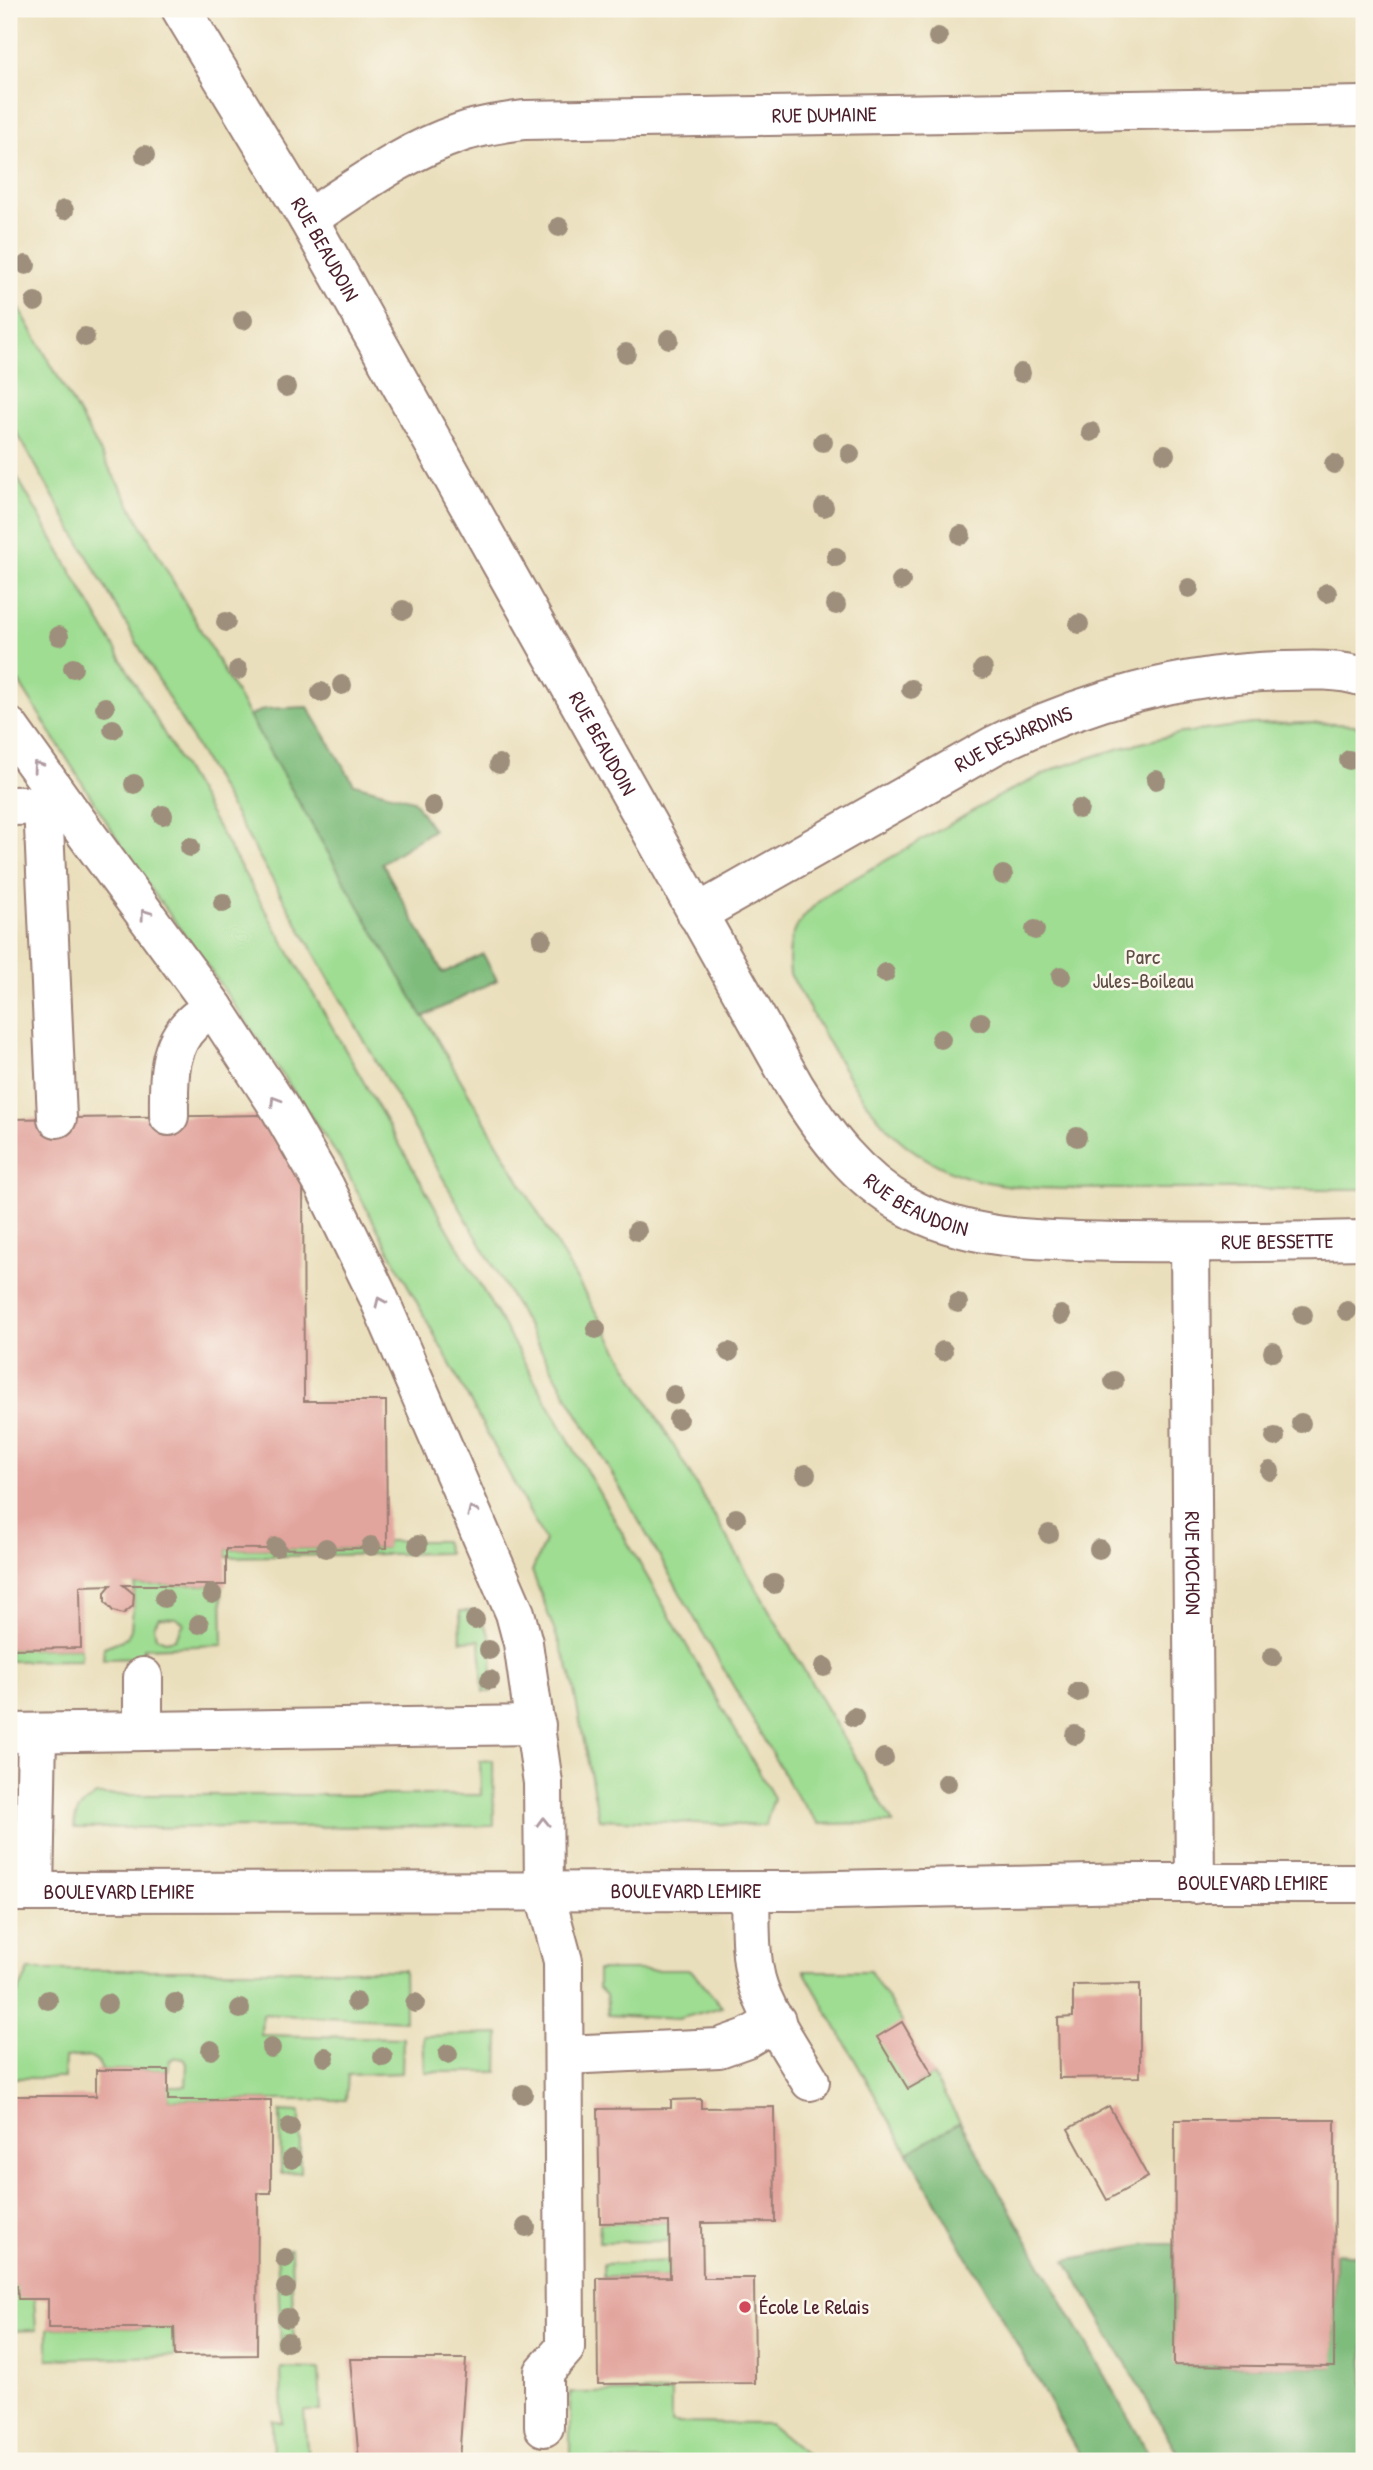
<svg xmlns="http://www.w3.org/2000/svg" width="1373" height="2470" viewBox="0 0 1373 2470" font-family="'Patrick Hand',sans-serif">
<rect width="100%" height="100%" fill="#fbf7ec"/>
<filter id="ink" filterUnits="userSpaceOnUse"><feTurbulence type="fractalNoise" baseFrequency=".0143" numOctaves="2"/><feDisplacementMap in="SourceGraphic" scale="14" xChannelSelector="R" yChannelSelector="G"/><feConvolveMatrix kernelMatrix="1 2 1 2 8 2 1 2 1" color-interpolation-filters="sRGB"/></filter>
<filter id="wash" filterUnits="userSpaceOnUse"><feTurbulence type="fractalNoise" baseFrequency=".00686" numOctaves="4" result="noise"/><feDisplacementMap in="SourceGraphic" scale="28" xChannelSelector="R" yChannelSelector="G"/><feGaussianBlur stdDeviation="1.57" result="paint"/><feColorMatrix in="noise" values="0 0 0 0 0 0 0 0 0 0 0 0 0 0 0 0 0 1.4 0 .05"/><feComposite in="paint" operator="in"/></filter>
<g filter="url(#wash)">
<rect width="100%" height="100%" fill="#eadfbc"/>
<!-- green -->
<path fill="#9edd92" stroke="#747e5e" stroke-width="2" fill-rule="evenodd" d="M9,290L249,716L893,1823L819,1824L795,1794L9,419Z
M9,463L774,1798L765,1826L599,1819L571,1675L532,1571L545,1541L340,1159L204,961L138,872L9,666Z
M1316,723L1354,725L1364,729V1189C1284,1189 1205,1189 1125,1189C1080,1188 1032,1191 987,1182C960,1177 932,1164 910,1148C860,1112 821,1028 790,974C785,934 798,920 827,894L1003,794L1057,768L1117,749L1182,733L1253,724Z
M387,1541H444L448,1553L226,1557V1549L386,1548Z
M135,1585H222L223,1645L144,1648L143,1658L103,1659L104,1647L127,1638L131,1629ZM159,1617L176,1618L184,1623L175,1639L165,1641L156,1637L154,1626Z
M460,1611H477L493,1642L491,1692H483L480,1640L461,1641Z
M81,1648V1660L9,1661V1649Z
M493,1760L494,1826L74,1828C75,1810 82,1805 96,1795H481L480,1761Z
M29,1970H404L405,2021L262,2014L261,2035L403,2038L402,2073L348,2075L346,2100H168L167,2086H186L187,2064L184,2058L177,2057L170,2060L168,2070H102C95,2053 80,2056 65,2058L64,2078H9V2011Z
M598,1970H691L722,2007L678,2019L608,2015L606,1995L598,1987Z
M804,1971H870L902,2022L908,2089L933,2075L960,2122L908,2153Z
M499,2034L498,2072H425L423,2036Z
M280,2111L300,2112V2172L281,2173Z
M669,2222L670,2241L599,2242L600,2223Z
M277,2249H291L294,2353L281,2351Z
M670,2261V2277H603V2264Z
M9,2286H17L34,2298L36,2330L9,2331Z
M48,2328H174L175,2356L48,2359Z
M281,2368L319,2369L321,2411H304L308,2461H273L272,2420L282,2423Z
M671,2392V2423L769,2424L814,2461H570V2393Z"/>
<!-- forest -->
<path fill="#7ebc7c" stroke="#646e54" stroke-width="2" d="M308,707L354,784L413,800L433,830L382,863L443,973L483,954L497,980L423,1017L249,716L265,709Z
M960,2122L1153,2461H1083L908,2153Z
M1147,2244H1174L1175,2365L1333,2367L1335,2253L1364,2255V2461H1182L1066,2260Z"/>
<g id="blocks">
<!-- building -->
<path fill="#e2a59e" d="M268,1115L303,1171L304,1401H386L387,1548L226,1549V1585H123L134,1594L133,1606L123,1614L113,1611L105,1602V1592L111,1585L80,1586L81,1648L9,1649V1119Z
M1140,1984V2077L1059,2078L1058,2018L1073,2017V1985Z
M902,2022L933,2075L908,2089L877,2037Z
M96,2070H168V2100H271V2193H258L257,2355L175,2356L174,2328H48V2299H18L17,2286H9V2096H96Z
M701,2099V2108L774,2107L775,2222L702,2223L703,2278H754L755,2383L598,2384L597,2278L670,2277L669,2222L600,2223L598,2109L671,2108V2100Z
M1109,2106L1148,2177L1107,2200L1068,2129Z
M1175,2120H1335L1334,2367L1174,2365Z
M350,2359H466L459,2461H359Z"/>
</g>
</g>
<g filter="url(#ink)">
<use href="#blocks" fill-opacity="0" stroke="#9a7f74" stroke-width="2"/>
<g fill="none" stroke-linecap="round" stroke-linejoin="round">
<!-- minor casing -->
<g stroke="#9a7f74" stroke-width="42">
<g id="minor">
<path id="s1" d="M181,9L308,219L795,1087C825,1135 856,1177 906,1206C971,1243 1053,1240 1125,1242C1205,1243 1284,1242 1364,1240"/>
<path id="s2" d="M308,219C356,188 405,151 460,133C480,126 502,123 524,120L1364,106"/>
<path d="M9,727L65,805"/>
<path d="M43,805L57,1118"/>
<path d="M9,806L65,805L214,1008L279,1107L325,1187L377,1294L515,1613L523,1643L543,1783L544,1891L563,1961L565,2348L544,2372V2427"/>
<path id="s3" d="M697,914L993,746C1083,701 1184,673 1285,671C1312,670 1338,669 1364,677"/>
<path d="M169,1116C169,1083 166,1048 192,1023C198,1017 207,1012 214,1008"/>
<path id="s4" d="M1190,1243L1195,1884"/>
<path d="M143,1731V1677"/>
<path d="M9,1733L536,1725"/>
<path d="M750,1891C751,1919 749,1951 756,1979C764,2010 793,2052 810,2081"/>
<path d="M34,1892L37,1733"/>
<path d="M564,2055L719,2048L747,2038L776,2021"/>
</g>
</g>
<!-- major casing -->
<g stroke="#9a7f74" stroke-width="42">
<g id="major">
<path id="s5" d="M9,1892L795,1891L1132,1883H1364"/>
</g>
</g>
<!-- minor -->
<use href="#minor" stroke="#fff" stroke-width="38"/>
<!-- major -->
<use href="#major" stroke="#fff" stroke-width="38"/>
</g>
<!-- trees -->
<g fill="#9e8f7b">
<circle cx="938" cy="37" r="10"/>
<circle cx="145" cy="155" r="10"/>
<circle cx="64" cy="210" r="10"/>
<circle cx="559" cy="227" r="10"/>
<circle cx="26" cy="265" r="10"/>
<circle cx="35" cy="302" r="10"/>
<circle cx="243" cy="320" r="10"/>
<circle cx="85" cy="337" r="10"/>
<circle cx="669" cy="339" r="10"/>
<circle cx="626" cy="353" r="10"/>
<circle cx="1021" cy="373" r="10"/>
<circle cx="286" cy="387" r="10"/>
<circle cx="1091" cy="432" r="10"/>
<circle cx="823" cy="442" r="10"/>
<circle cx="850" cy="454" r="10"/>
<circle cx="1165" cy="454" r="10"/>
<circle cx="1334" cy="464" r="10"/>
<circle cx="824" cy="507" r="10"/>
<circle cx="961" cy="535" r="10"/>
<circle cx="836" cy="557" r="10"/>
<circle cx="901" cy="581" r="10"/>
<circle cx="1189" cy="588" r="10"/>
<circle cx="1327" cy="593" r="10"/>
<circle cx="836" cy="605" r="10"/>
<circle cx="403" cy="610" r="10"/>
<circle cx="226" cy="622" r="10"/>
<circle cx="1079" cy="624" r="10"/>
<circle cx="59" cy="636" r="10"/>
<circle cx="73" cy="668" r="10"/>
<circle cx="983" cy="669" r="10"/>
<circle cx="238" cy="670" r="10"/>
<circle cx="342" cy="685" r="10"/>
<circle cx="911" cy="689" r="10"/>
<circle cx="321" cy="692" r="10"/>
<circle cx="105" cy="707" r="10"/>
<circle cx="113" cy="729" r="10"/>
<circle cx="1349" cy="760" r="10"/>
<circle cx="499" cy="764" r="10"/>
<circle cx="1156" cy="780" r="10"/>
<circle cx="134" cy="784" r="10"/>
<circle cx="433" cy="806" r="10"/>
<circle cx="1079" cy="809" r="10"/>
<circle cx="163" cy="815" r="10"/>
<circle cx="190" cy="847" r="10"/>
<circle cx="1003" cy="875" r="10"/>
<circle cx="223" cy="903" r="10"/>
<circle cx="1035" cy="930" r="10"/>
<circle cx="542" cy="939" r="10"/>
<circle cx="885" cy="973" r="10"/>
<circle cx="1061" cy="976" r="10"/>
<circle cx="981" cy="1022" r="10"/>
<circle cx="941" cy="1039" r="10"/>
<circle cx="1077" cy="1137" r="10"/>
<circle cx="637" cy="1231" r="10"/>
<circle cx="958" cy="1303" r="10"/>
<circle cx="1347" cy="1311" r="10"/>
<circle cx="1061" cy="1315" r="10"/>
<circle cx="1303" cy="1315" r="10"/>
<circle cx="596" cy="1329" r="10"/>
<circle cx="943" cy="1351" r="10"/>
<circle cx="729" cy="1352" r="10"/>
<circle cx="1273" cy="1352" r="10"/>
<circle cx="1114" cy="1381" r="10"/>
<circle cx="674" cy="1395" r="10"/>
<circle cx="678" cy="1419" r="10"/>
<circle cx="1301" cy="1423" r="10"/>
<circle cx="1275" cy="1437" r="10"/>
<circle cx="1270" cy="1471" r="10"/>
<circle cx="806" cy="1474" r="10"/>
<circle cx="736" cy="1518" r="10"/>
<circle cx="1049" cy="1534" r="10"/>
<circle cx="418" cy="1545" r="10"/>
<circle cx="371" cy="1546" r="10"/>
<circle cx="276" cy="1547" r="10"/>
<circle cx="326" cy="1548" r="10"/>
<circle cx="1099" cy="1549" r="10"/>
<circle cx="774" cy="1584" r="10"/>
<circle cx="212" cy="1594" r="10"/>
<circle cx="164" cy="1598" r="10"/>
<circle cx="475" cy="1620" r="10"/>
<circle cx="199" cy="1624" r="10"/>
<circle cx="489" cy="1650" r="10"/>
<circle cx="1272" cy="1657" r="10"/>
<circle cx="824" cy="1667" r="10"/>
<circle cx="490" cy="1680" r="10"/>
<circle cx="1078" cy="1692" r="10"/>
<circle cx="854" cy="1717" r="10"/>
<circle cx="1075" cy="1735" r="10"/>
<circle cx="884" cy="1758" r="10"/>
<circle cx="947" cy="1783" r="10"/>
<circle cx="48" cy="2000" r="10"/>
<circle cx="356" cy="2002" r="10"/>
<circle cx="175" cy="2003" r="10"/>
<circle cx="415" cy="2003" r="10"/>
<circle cx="107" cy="2004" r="10"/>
<circle cx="240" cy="2009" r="10"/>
<circle cx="271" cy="2048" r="10"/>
<circle cx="211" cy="2050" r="10"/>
<circle cx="448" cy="2054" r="10"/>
<circle cx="325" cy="2057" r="10"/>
<circle cx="383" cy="2057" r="10"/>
<circle cx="523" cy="2094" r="10"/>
<circle cx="290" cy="2127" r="10"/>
<circle cx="292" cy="2159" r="10"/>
<circle cx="526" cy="2227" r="10"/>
<circle cx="285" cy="2258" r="10"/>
<circle cx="286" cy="2288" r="10"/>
<circle cx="287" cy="2318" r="10"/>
<circle cx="287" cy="2342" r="10"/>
</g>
<!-- one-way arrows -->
<defs><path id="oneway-chevron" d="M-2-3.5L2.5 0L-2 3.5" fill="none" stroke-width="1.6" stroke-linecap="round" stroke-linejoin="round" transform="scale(1.75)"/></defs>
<g stroke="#ae9aa0">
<use href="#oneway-chevron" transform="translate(37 766) rotate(-126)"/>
<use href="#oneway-chevron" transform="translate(145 914) rotate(-126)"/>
<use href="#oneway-chevron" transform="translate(275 1101) rotate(-122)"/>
<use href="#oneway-chevron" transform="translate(380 1302) rotate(-114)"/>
<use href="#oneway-chevron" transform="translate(472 1511) rotate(-114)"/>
<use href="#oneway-chevron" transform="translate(543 1822) rotate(-91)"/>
</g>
</g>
<!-- markers -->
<circle fill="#d1495b" stroke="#fbf7ec" stroke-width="2.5" cx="745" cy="2307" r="7"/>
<g text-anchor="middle" stroke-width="5" stroke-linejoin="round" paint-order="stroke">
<!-- street labels -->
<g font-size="21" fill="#4a1f2b" stroke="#fbf7ec">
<text dy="7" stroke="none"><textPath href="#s2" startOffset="541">RUE DUMAINE</textPath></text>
<text dy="7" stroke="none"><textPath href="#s1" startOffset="280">RUE BEAUDOIN</textPath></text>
<text dy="7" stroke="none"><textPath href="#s3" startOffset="362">RUE DESJARDINS</textPath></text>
<text dy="7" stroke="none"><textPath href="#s1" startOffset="847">RUE BEAUDOIN</textPath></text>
<text dy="7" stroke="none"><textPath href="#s1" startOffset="1414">RUE BEAUDOIN</textPath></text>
<text dy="7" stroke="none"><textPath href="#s1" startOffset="1782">RUE BESSETTE</textPath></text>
<text dy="7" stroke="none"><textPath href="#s4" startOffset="320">RUE MOCHON</textPath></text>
<text dy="7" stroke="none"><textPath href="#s5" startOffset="1244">BOULEVARD LEMIRE</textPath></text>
<text dy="7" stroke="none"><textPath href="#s5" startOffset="677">BOULEVARD LEMIRE</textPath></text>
<text dy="7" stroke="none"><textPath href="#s5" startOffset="110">BOULEVARD LEMIRE</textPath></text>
</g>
<!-- park labels -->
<g font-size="21" fill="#5f4e45" stroke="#fbf7ec">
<text x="1143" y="964">Parc<tspan x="1143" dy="24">Jules-Boileau</tspan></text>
</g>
<!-- poi labels -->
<g font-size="21" fill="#4a1f2b" stroke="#fbf7ec" text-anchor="start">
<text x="759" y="2314">École Le Relais</text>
</g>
</g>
<!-- margin -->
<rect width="1373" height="2470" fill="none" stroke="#fbf7ec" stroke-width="35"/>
</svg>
